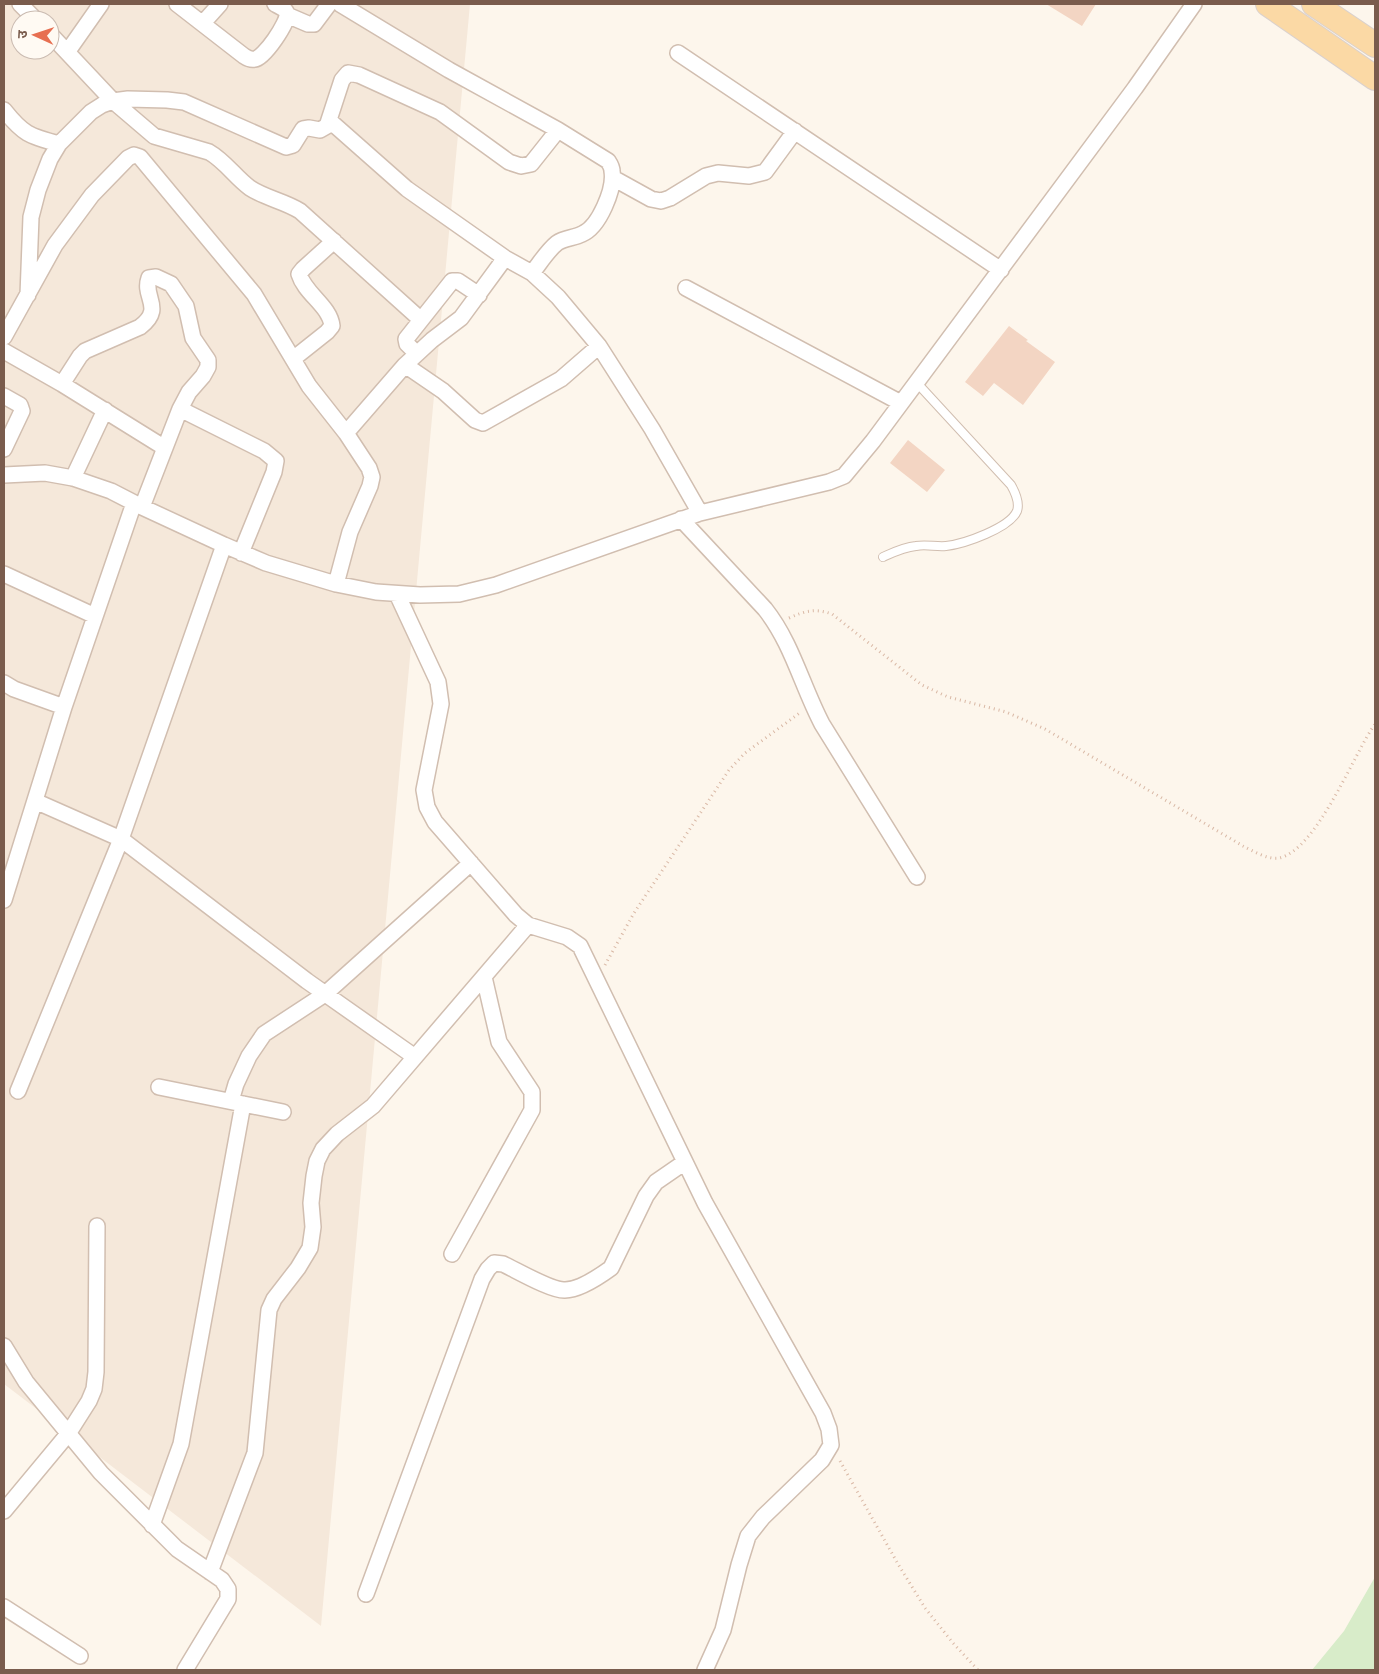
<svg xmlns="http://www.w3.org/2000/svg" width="1379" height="1674" viewBox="0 0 1379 1674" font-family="'Titillium Web','Noto Sans Devanagari',sans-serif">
<rect width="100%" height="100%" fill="#fdf6ec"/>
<!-- residential -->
<path fill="#f5e8da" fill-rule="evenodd" d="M4,4H470L321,1626L4,1384ZM20,20H50V50H20Z"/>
<!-- green -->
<path fill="#d8ecc9" d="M1375,1577V1670H1312L1344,1631Z"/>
<!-- building -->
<path fill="#f3d5c3" d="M1046,4H1096L1082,26Z
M1009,326L1028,340L1026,341L1055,362L1023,405L994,383L983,396L965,382Z
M908,440L945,470L927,492L890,463Z"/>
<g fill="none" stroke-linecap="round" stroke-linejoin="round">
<!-- lane casing -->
<g stroke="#d1beb0" stroke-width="10">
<path id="lane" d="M883,557C894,552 904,547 916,546C926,544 936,547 946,546C964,544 1010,528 1017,511C1020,502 1015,492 1011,485L917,383"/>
</g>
<!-- street casing -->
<g stroke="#d1beb0" stroke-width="18">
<path id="street" d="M20,4L36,20
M177,4L244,56C247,58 251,60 255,59C264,58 288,23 287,14C286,9 279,6 275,4
M340,4L449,70L558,130L608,161C610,164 612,167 612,171C615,189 599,227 582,234C574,238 564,238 557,243C547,251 540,263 532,273
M287,15L308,24H314L329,4
M203,23L220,4
M50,34L113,101L154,136L209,152C225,161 235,177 250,188C265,198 284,201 300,211L420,319
M68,51L101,4
M678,53L1001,270
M4,110C23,134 29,136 59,144
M330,121L407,189L505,258L532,273L558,297L599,346L652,429L700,513
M613,178L651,199L661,201L670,198L706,176L718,173L749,176L765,172L795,131
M686,288L901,403
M28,295L31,217L38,190L50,159L59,144L91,112L102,105L113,101L128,99L167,100L184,102L286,147L293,145L303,129L309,128L320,130L327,126L342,80L348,73L359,75L440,112L509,162L521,166L531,164L558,130
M4,337L55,245L92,195L128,158L134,155L140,157L254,294L309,386L346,433L369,468L372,477L370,486L350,532L336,584
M4,351L62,384L165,448
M417,354L407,344L406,339L452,281H458L479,295
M293,359L327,332L332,326C330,306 305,294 299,274L303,269L334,241
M405,365L443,391L475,420L483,423L561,379L599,346
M62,384L80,356L85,351L140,327C165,308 142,297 149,278L156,277L171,284L186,306L193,338L208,360V367L203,376L189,392L180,409L142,507
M4,396L20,405L22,411L4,449
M180,409L264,451L276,461L274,472L241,553
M346,433L405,365L432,340L461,318L505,258
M4,475L45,473L73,478L111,491L142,507L224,545L266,563L336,584L376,592L420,595L459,594L496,585L700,513L829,482L844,476L873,441L1135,88L1194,4
M73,478L105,410
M681,519L765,609C792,643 802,686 822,724L917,877
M4,574L95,616
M397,594L438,682L441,704L424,790L427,807L435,822L516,915L528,925L567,937L580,946L705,1203L823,1413L829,1429L831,1445L822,1460L763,1517L748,1536L739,1565L723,1630L705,1670
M4,683L14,689L64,707
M35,801L121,839L307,981L415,1057
M4,900L64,707L134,503
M159,1087L283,1112
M18,1091L121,839L224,545
M231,1101L236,1084L249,1056L264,1034L325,994L471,863
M452,1254L532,1110V1092L499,1042L484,977
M4,1346L26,1382L101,1473L177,1549L222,1580L228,1589V1599L185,1670
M4,1511L68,1434L89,1401L94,1389L96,1372L97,1226
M152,1525L181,1444L243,1104
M210,1572L255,1453L269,1310L274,1299L298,1268L310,1248L313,1227L311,1203L314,1176L317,1161L323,1149L337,1134L373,1106L528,925
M366,1594L482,1279L488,1269L494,1263L503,1264C516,1270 552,1291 565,1290C579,1290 600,1276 611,1268L646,1196L656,1182L685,1162
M4,1607L80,1656"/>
</g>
<!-- primary casing -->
<g stroke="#dad1cd" stroke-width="26">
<path id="primary" d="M1268,4L1375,78
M1314,4L1375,45"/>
</g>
<!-- path -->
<path stroke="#d9b8a5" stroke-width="3" stroke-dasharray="1 4" stroke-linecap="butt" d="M789,618C805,611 815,608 832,614L922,685L948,697L1006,712L1045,729L1243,846C1253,851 1268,860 1279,858C1317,850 1353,755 1375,724
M605,965L634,913L729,770L745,753L801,712
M840,1461L898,1564L925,1608L953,1643L978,1670"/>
<!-- lane -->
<use href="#lane" stroke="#fff" stroke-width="8"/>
<!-- street -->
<use href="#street" stroke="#fff" stroke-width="15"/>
<!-- primary -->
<use href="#primary" stroke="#fbd9a5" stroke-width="24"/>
</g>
<!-- border -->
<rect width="1379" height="1674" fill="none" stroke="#7a5c4d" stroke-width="10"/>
<!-- north arrow -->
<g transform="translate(35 35) rotate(273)"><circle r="24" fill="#fffaf3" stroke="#cabbb1"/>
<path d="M0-4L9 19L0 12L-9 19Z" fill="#e76f51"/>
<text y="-8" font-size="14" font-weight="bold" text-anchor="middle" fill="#7a5c4d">उ</text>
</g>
</svg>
